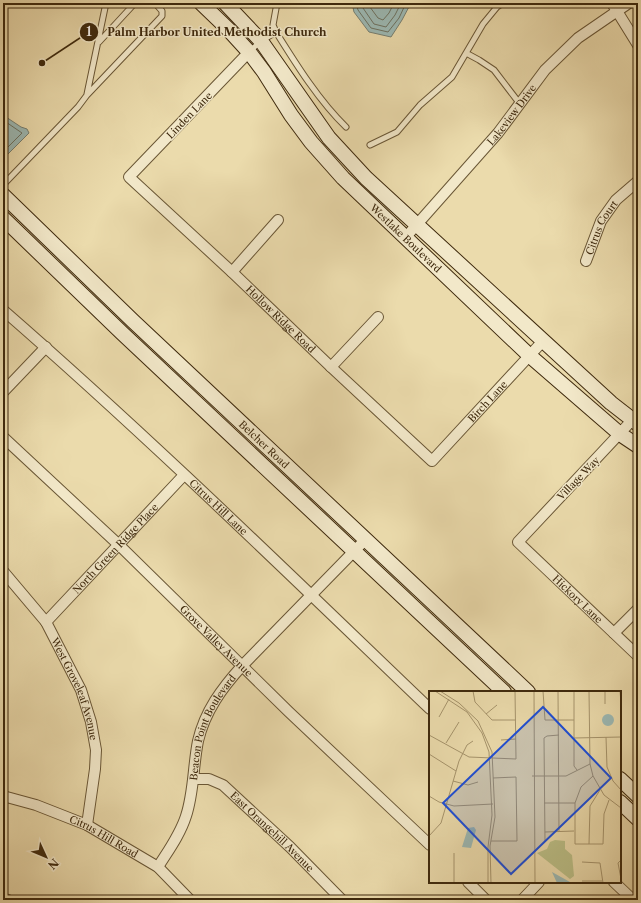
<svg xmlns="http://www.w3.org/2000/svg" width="641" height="903" viewBox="0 0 641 903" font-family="'Libre Caslon Text',serif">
<rect width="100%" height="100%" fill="#ebdbac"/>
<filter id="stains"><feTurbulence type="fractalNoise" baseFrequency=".005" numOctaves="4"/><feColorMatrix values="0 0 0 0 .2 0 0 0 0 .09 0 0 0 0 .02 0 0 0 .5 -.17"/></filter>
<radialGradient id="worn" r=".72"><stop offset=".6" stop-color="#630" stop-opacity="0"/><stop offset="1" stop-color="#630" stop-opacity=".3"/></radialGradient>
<!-- water -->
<path fill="#9cb9b4" stroke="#767f71" d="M352,3H411L402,20L391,37L369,32L354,12Z
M3,115L21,127L27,129L29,133L7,155L3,157Z"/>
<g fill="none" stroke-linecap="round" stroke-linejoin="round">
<!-- shore -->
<path stroke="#6d7160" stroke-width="1" d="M356,3L358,10L371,28L388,32L399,18L406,3
M361,3L363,8L374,24L386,27L395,15L401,3
M367,3L378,18L383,20L389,13L394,3
M3,120L22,133L3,152"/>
<!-- lane casing -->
<g stroke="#695635" stroke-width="7">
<path id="lane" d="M276,32L273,25L277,3
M99,42L135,3
M250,51L261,41L276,32C296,64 319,101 346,127
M466,53L479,60L494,70L520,104
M87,94L106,3
M370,145L397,132L420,105L452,77L483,24L497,7L503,3
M3,185L78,107L87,95L162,16V11L155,3"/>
</g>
<!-- street casing -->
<g stroke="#695635" stroke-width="12">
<g id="street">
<path d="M612,3L638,45"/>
<path id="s1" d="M249,52L129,177L232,272L331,367L432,461L543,341"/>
<path id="s2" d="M405,238L498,133L545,70L578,38L629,3"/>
<path id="s3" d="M586,261L601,221L616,200L638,181"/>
<path d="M232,272L278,220"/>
<path id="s4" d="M3,310C150,438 289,574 430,709"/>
<path d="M331,367L378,317"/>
<path d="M3,392L46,347"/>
<path id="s5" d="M638,414L518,542L638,656"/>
<path id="s6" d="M3,437L119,545L289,712L430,845"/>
<path id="s7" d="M3,571L46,622L81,690L91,722L96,750L95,769L87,825"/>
<path id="s8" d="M46,622L184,475"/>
<path d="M614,633L638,609"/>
<path id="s9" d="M194,779H209L223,785L290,847L342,900"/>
<path id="s10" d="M3,796L36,805L87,825L158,867L190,900"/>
<path id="s11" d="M158,867C168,851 180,835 186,816C194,792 193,766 198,741C205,711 222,688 242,666L366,539"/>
<path d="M468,882L486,900"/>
<path d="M614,882L633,900"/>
<path d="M3,899L8,900"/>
<path d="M522,900L539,882"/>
</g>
</g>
<!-- secondary casing -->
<g stroke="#3e290d" stroke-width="16">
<g id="secondary">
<path id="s12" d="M201,3L228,29L249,52L264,72L291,115L311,142L343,178L530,356L620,434L638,446"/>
<path d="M225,3L261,41L329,138L366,178L611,403L638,424"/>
<path id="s13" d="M3,195L133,321L528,692"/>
<path d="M3,218L122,333L504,692"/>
<path d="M620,779L638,796"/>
<path d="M620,802L638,819"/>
</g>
</g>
<!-- lane -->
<use href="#lane" stroke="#f2e8c9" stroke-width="5"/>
<!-- street -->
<use href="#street" stroke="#f2e8c9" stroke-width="10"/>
<!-- secondary -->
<use href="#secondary" stroke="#f2e8c9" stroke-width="14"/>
</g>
<g text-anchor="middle" stroke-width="3" stroke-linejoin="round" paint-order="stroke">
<!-- street labels -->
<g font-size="10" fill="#3e290d" stroke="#f2e8c9">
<text dy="4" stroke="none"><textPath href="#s2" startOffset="163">Lakeview Drive</textPath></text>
<text transform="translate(189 115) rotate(-46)" y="4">Linden Lane</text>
<text dy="4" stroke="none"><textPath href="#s3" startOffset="37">Citrus Court</textPath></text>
<text dy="4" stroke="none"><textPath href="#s12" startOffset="313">Westlake Boulevard</textPath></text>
<text dy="4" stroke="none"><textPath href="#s1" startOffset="381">Hollow Ridge Road</textPath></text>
<text dy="4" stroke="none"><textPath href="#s1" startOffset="670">Birch Lane</textPath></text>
<text dy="4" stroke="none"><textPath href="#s13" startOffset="361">Belcher Road</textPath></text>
<text transform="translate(578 478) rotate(-46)" y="4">Village Way</text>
<text dy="4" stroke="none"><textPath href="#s4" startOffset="292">Citrus Hill Lane</textPath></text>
<text dy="4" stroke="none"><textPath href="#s8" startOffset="101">North Green Ridge Place</textPath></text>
<text dy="4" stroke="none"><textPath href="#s5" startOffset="258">Hickory Lane</textPath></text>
<text dy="4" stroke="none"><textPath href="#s6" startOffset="295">Grove Valley Avenue</textPath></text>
<text dy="4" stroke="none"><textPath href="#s7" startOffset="140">West Groveleaf Avenue</textPath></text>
<text dy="4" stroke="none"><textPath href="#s11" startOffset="152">Beacon Point Boulevard</textPath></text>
<text dy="4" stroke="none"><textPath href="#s9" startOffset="98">East Orangehill Avenue</textPath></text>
<text dy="4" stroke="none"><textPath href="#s10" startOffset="109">Citrus Hill Road</textPath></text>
</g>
</g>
<!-- overview -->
<g transform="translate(429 691)">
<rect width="192" height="192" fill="#ebdbac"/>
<path d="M126,149L136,150V158L143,164L145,185L141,188L108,162L118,158L121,151Z" fill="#bbbf87"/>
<path d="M173 29a6 6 0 1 1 12 0a6 6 0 1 1-12 0ZM45,136L47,139L42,157L33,156L39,137ZM123,181L141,191V192H128Z" fill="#9cb9b4"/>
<path fill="none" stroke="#a6946c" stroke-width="1" d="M6,0L38,21L53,42L60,61L63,124L59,156V192M11,0L30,12L49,30L63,61L66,126L61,155L62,192M44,0L46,11L63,29H87M105,0L106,192M114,0L116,29H145M129,0L130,141M145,0V75L148,79M160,0L161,73L164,85L175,104L192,117M176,0V13M191,0L192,12M57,23L68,14M10,26L20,8M0,44L40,66L87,68L86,0M177,46L178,76L184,90L192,99M145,47L192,46M72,49L87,48M17,52L30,31M0,63L27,80M103,85H137L161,73M164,85L152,96L146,112V153H174L175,123L180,109M24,90L39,94L49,91M0,105L10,111L25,115L64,113M115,112H146M192,118V153M116,141L145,140M0,145L12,132L30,70L38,54L44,50M62,150H88L87,86L64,87M116,151L115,47L118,45L130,44M160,153L161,115L171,99M192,169L189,172L192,188M153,171L171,172L174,192M153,190H173M25,192V162"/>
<path fill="#1d4ed8" fill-opacity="0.15" stroke="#1d4ed8" stroke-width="2" d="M114,16L182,87L82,183L14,112Z"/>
<rect width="192" height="192" fill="none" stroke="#3e290d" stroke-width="2"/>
</g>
<!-- callouts -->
<path fill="none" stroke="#3e290d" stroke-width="1.5" d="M42 63L89 32"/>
<g fill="#3e290d" stroke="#f2e8c9" stroke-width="1.5">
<circle cx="42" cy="63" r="4"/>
<circle cx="89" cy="32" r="10"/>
</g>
<g font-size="12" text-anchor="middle" font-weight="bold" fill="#fff">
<text x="89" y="36">1</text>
</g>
<g font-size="11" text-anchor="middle" font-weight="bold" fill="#3e290d" stroke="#f2e8c9" stroke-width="3" stroke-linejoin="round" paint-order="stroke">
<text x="217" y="36">Palm Harbor United Methodist Church</text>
</g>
<!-- margin -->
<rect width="641" height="903" fill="none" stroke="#ebdbac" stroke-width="16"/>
<rect x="4" y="4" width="633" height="895" fill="none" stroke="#3e290d" stroke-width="2"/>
<rect x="8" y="8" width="625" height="887" fill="none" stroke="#3e290d"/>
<!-- north arrow -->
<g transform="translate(46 857) rotate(134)" stroke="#f2e8c9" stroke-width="3" paint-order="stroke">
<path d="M0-3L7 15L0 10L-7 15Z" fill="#3e290d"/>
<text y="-6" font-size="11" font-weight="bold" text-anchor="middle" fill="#3e290d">N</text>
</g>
<rect width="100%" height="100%" filter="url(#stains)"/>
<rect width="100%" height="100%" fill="url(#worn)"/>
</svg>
